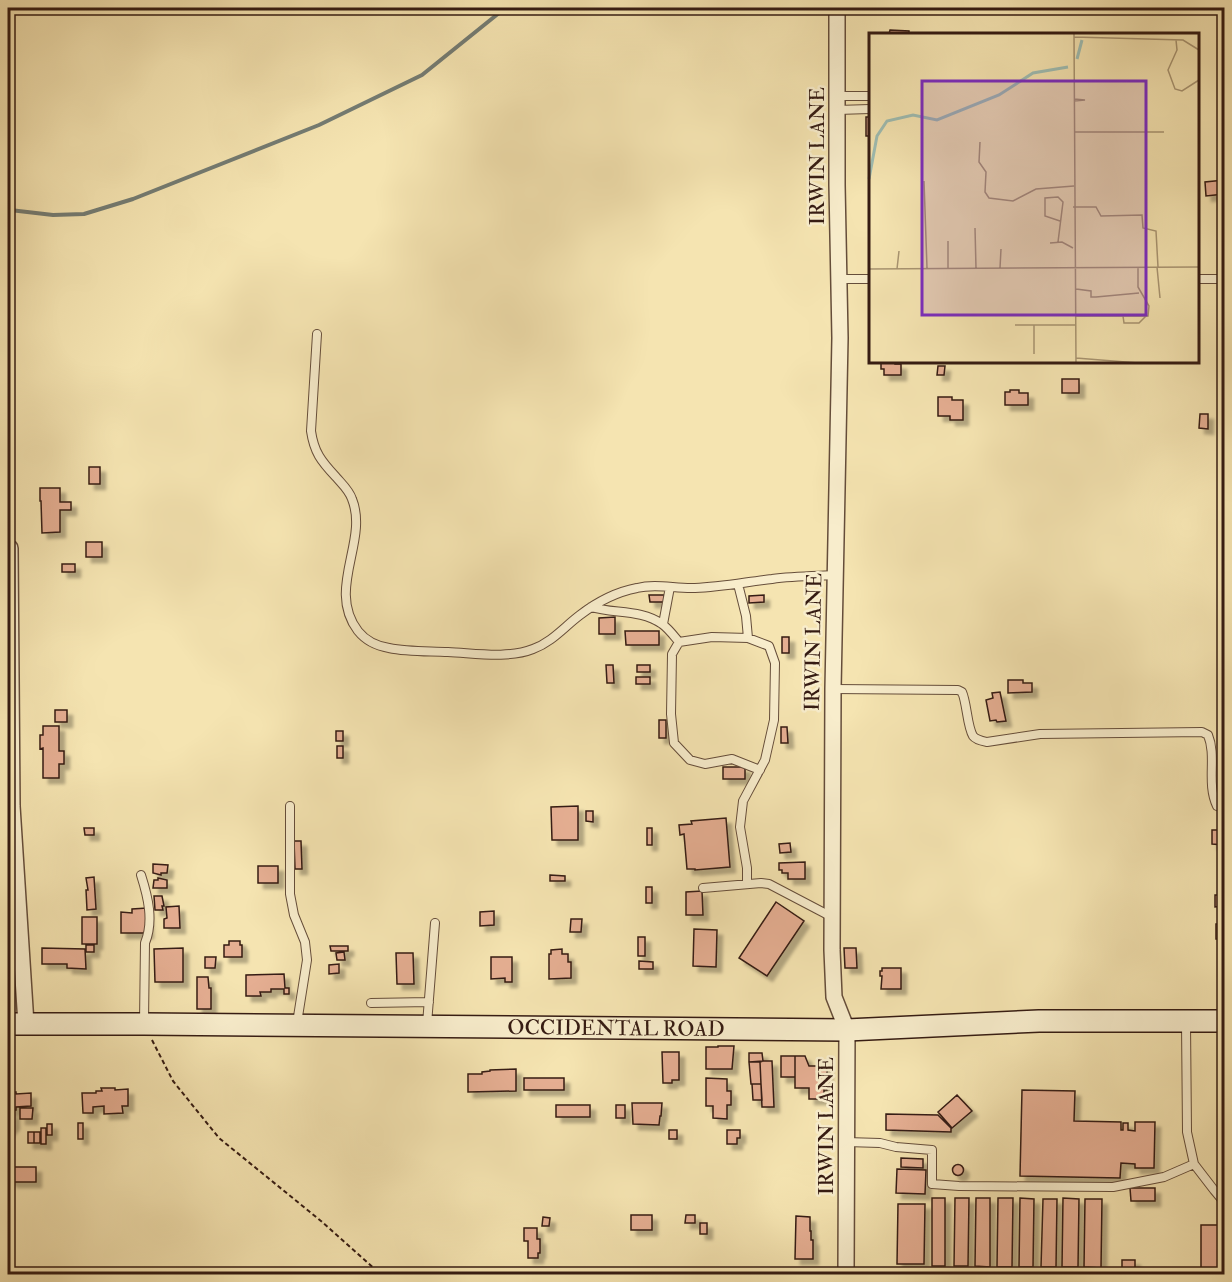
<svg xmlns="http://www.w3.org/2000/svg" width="1232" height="1282" viewBox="0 0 1232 1282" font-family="'IM FELL Double Pica',serif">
<defs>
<filter id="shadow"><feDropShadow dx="5.5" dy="5.5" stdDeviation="1.5" flood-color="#0004"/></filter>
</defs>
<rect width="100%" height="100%" fill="#f5e4b1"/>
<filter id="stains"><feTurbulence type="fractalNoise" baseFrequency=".00333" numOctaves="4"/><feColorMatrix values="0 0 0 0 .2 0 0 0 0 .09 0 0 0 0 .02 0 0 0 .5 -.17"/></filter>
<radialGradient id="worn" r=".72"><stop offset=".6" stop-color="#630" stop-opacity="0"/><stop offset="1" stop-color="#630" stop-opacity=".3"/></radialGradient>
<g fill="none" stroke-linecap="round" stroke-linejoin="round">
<!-- stream -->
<path stroke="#747c73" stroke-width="4" d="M8,209L10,210L53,215L84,214L133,199L319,125L422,75L499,13L510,8"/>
</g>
<!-- building -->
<path fill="#e5ae92" stroke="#351b12" stroke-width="1.5" filter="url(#shadow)" d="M890,30L909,31V34H889Z
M866,117H870V136H866Z
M1224,180V194L1206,196L1205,182Z
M881,362H895V364H901V375H884V369H881Z
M938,366H945L944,375H937Z
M1062,379H1079V393H1062Z
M1010,390H1019V393H1028V405H1005V392H1010Z
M938,397H952V400H963V420H950V416H938Z
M1200,414H1208V429L1199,428Z
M89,467H100V484H89Z
M40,488H60V502H71V510H60V532L42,533L41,501H40Z
M86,542H102V557H86Z
M62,564H75V572H62Z
M649,595H664V602H650Z
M764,595V602L749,603V596Z
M615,617V634H599V618Z
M625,631H659V645H626Z
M782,637H789V653H782Z
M606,665H613L614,683H607Z
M637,665H650V672H637Z
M636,677H650V684H636Z
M1008,680H1023V683H1032V692L1008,693Z
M1000,692L1006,721L997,722L996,720L990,721L986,700L993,698L992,693Z
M55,710H67V722H55Z
M659,720H666V738H659Z
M43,726H59V751H64V764H59V778H43V748L40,749V735H43Z
M781,727H787L788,743H781Z
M336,731H343V741H336Z
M337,746H343V758H337Z
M723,767H745V779H723Z
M578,806V840H552L551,807Z
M586,811H593V822L586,821Z
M726,818L730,867L695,870V869H687L684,834L680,835L679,825L692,824L691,821Z
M84,828H94V835H85Z
M647,828H652V845H647Z
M1212,830H1224V845L1212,844Z
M294,841H301L302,869H295Z
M790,843L791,852L780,853L779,844Z
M805,862V879H788V873H782V870H779V863Z
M153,864L168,865L167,873H161V875L153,873Z
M258,866H278V883H258Z
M550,875L565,876V881H550Z
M94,877L96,909L87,910L86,890H88L86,878Z
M158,878L167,880V888H153L154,880H158Z
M646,887H652V903H646Z
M702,891L703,915H686V892Z
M1215,895H1224V906L1215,907Z
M154,896H162L164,906H162L163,910H155Z
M776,902L804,921L767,976L739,958Z
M179,906L180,928H164V919L167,918L166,907Z
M147,908L148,933H121V912L132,913V909Z
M494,911V925L480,926V912Z
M82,917H97V944H82Z
M571,919H582L581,932H570Z
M1216,924H1224V939H1216Z
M694,929L717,930L716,967L693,966Z
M8,935H10L11,966H8Z
M638,937H645V956H638Z
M229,941H240V945H242V957H224V945H229Z
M86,945H94V952H86Z
M330,946H348V951H331Z
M42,948L85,949L86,969L67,968V964H42Z
M183,948V982H155L154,949Z
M844,948H856L857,968H845Z
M562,949V954H568V962H571V978L549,979V954H551V950Z
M344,952L345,960H337L336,953Z
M396,953H413L414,984H397Z
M205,957H216L215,968H205Z
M491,957H512V982H505V978L491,979Z
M639,961L653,962V969H639Z
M339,964V973L329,974V965Z
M882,968H901V989H881L882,976H880V971H882Z
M284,974L285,988H289V994H284V989H271V992H260L261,996H246V975Z
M197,977H208L209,988H211V1009H197Z
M718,1046H734L732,1069H706V1047H718Z
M662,1052H679V1080H672V1083H663Z
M749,1053H762L763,1061L749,1062Z
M781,1056H795V1077H781Z
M795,1056H805L809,1066H827V1090H824V1099H809V1088H795Z
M763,1061H772L774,1107H762L760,1062Z
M749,1062H760L761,1084H751Z
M516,1069V1091L468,1092V1074H482V1072L490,1071V1070Z
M524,1078H564V1090H524Z
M706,1078L727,1079V1091H731V1105H727V1119L713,1118V1106H706Z
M752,1084H761L762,1100H753Z
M101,1088H115V1090L128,1089V1106H122L123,1113L104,1114V1106L93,1107V1113H83L82,1093H96V1091H102Z
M1022,1090L1075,1091L1074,1121L1121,1122V1130H1123V1123H1128V1130L1135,1131V1122H1155L1154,1168H1135V1164L1121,1163L1120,1178L1020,1176Z
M8,1092H16V1094L31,1093V1106L16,1107V1110L8,1111Z
M957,1095L972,1111L952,1128L938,1112Z
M632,1103H662L661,1116H660L659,1125L633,1124Z
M556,1105H590V1117H556Z
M616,1105H625V1118H616Z
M20,1108H33L32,1119H20Z
M9,1113H14V1124L8,1131V1119L9,1120Z
M886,1114L938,1115L951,1128V1132L886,1130Z
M78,1123H83V1139H78Z
M47,1124H52V1135H47Z
M41,1128H46V1144H41Z
M669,1130H677V1139H669Z
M727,1130H740V1138H737V1144H727Z
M28,1132H34V1143H28Z
M34,1132H40V1143H34Z
M901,1158L923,1159V1168L901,1167Z
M952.5 1170a5.5 5.5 0 1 1 11 0a5.5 5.5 0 1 1-11 0Z
M8,1167H36V1182H12V1180H8Z
M897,1169L926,1170L925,1194L896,1193Z
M1130,1188H1155V1201H1131Z
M932,1198H945V1266H932Z
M955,1198H969L968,1266H954Z
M976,1198H990V1267L975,1266Z
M998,1198H1013L1012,1267H997Z
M1020,1198L1034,1199L1033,1267H1019Z
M1063,1198L1079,1199L1078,1267H1062Z
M1043,1199H1057L1056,1267H1041Z
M1085,1199H1102L1101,1268L1084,1267Z
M898,1204H925L924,1264H897Z
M631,1215H652V1230H631Z
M686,1215H695V1223H685Z
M796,1216L810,1217V1231H811V1240H813V1259H795Z
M543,1217L550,1218L549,1226H542Z
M700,1223H707V1234H700Z
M1201,1225H1224V1274H1201Z
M524,1228H537V1239H540V1253H538V1258H528V1241H524Z
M1122,1260H1135V1274H1122Z"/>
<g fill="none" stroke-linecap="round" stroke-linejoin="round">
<!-- lane casing -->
<g stroke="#654d3a" stroke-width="10">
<path id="lane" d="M837,96H870
M837,110L870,109
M839,279H870
M1198,279H1224
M317,334L311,431C314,452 321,461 336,477C342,484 349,490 352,499C369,541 326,589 358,631C366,641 377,646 389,648C408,652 428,651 448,652C474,653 508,659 533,649C552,642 564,627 580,615C597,602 616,592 637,588C656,583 676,589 695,588C721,587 746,582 772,579C793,576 814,576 835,575
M738,584L746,616L748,638
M591,607C614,614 641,609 662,624C668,628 674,636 679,642
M663,624L670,587
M833,689L958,690L962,692C967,703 967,726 973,736C976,740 982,741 987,742L1040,734L1202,732L1208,735C1217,757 1206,783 1217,806L1224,809
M290,806V894L294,915L305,942L307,960L297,1023
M141,875C148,897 154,921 145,943L144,1022
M747,884V868L740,827L743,801L765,760L774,720L775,663L769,646L748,638L712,637L679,642L672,654L671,714L674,743L690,760L705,764L732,759L760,770
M703,888L761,883L769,884L832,917
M371,1003L429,1002
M1186,1023L1187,1132L1194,1164L1214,1190L1224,1202
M427,1024L435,923
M846,1142L880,1143L896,1147L932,1150V1184L959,1186L1113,1187L1164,1177L1194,1164"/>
</g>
<!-- street casing -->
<g stroke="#654d3a" stroke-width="18">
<path id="street" d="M837,8V185L840,338L833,689L832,950L834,997L847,1030L846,1274
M10,548L12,806L26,1024"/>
</g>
<!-- secondary casing -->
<g stroke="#351b12" stroke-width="24">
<g id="secondary">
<path id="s1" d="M8,1024H144L847,1030L1039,1021H1224"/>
</g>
</g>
<!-- path -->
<path stroke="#351b12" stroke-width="2" stroke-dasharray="4.5 3" stroke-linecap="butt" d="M152,1040L173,1081L219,1138L321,1221L377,1271L390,1274"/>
<!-- lane -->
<use href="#lane" stroke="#f8edcc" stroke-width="8"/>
<!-- street -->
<use href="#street" stroke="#f8edcc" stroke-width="15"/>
<!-- secondary -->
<use href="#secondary" stroke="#f8edcc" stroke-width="21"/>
</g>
<g text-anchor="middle" stroke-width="5" stroke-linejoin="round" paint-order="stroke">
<!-- street labels -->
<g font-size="21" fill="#351b12" stroke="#f8edcc">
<text transform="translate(817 156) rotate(-90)" y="7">IRWIN LANE</text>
<text transform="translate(813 642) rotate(-89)" y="7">IRWIN LANE</text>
<text dy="7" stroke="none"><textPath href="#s1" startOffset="608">OCCIDENTAL ROAD</textPath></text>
<text transform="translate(826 1126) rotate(-90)" y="7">IRWIN LANE</text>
</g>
</g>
<!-- overview -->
<g transform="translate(869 33)">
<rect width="330" height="330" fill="#f5e4b1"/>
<path fill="none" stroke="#9ebdb3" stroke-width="3" d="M208,26L213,7M0,146L8,103L18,88L44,82L68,87L130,62L164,40L199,34"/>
<path fill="none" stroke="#a89471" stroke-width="1.5" d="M205,0L207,330M205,4L314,7L330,17M307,7L308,17L299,37L306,56L313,58L330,47M205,66L216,67L205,68M206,99H295M111,109L110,129L117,139L116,159L120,165L144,168L167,156L205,153M55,148L58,235M204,174H227L232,183L273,182L274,195L287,198L289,234M106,195L107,235M79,208V235M189,209L194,169L189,164L176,165V183L191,188M181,210L193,209L204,215M288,234L291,265M131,235L132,216M0,236L330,234M28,236L30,218M207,256L222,258V264H227L270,260M207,283H279L280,273L269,254V234M254,283L255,290H270L277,283M146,292H207M165,321V292M207,325L269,330"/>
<path fill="#7b2cbf" fill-opacity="0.15" stroke="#7b2cbf" stroke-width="3" d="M53,48H277V282H53Z"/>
<rect width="330" height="330" fill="none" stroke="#351b12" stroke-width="3"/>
</g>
<!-- margin -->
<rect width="1232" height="1282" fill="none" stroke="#f5e4b1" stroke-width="30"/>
<rect x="9" y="9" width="1214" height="1264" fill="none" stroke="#351b12" stroke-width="3"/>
<rect x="15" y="15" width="1202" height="1252" fill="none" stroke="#351b12" stroke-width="1.5"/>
<rect width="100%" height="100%" filter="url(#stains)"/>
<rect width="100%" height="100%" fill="url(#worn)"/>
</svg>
